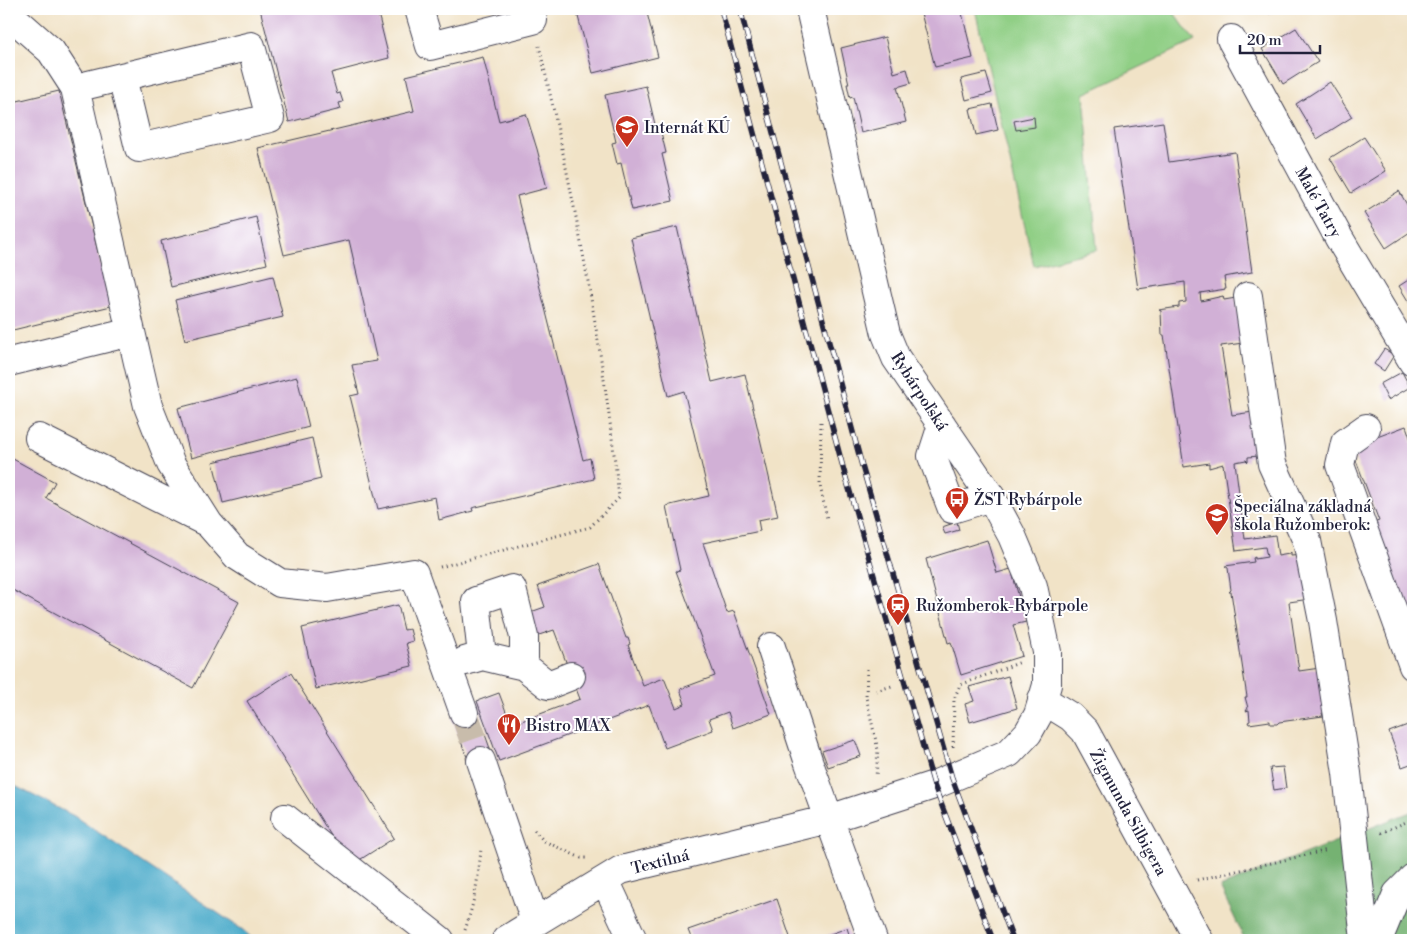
<svg xmlns="http://www.w3.org/2000/svg" width="1422" height="949" viewBox="0 0 1422 949" font-family="'Libre Bodoni',serif">
<rect width="100%" height="100%" fill="#fff"/>
<filter id="ink" filterUnits="userSpaceOnUse"><feTurbulence type="fractalNoise" baseFrequency=".02" numOctaves="2"/><feDisplacementMap in="SourceGraphic" scale="10" xChannelSelector="R" yChannelSelector="G"/><feConvolveMatrix kernelMatrix="1 2 1 2 8 2 1 2 1" color-interpolation-filters="sRGB"/></filter>
<filter id="wash" filterUnits="userSpaceOnUse"><feTurbulence type="fractalNoise" baseFrequency=".0096" numOctaves="4" result="noise"/><feDisplacementMap in="SourceGraphic" scale="20" xChannelSelector="R" yChannelSelector="G"/><feGaussianBlur stdDeviation="1.12" result="paint"/><feColorMatrix in="noise" values="0 0 0 0 0 0 0 0 0 0 0 0 0 0 0 0 0 1.4 0 .05"/><feComposite in="paint" operator="in"/></filter>
<g filter="url(#wash)">
<rect width="100%" height="100%" fill="#f1e3c7"/>
<!-- green -->
<path fill="#90cf85" stroke="#597860" d="M975,9H1171L1195,41L1084,94L1097,250L1034,266Z"/>
<!-- forest -->
<path fill="#74b272" stroke="#4b6a56" d="M1413,811V940H1245L1220,887Z"/>
<!-- water -->
<path fill="#4babca" stroke="#366682" d="M9,783L74,816L243,930L254,940H9Z"/>
<g id="blocks">
<!-- building -->
<path fill="#d1b0d6" d="M260,9H377L389,58L331,73L337,94L340,93L343,102L339,103L341,109L289,122Z
M576,9H646L658,57L593,73Z
M920,9H961L973,58L935,67Z
M1265,9H1277L1269,14Z
M1296,28L1318,62L1283,84L1262,49Z
M885,37L894,73L907,69L911,83L897,87L906,122L861,133L853,97L850,98L847,84H849L841,48Z
M483,57L499,121L526,114L537,149L547,188L517,196L583,460L590,458L594,479L472,508L473,511L439,520L435,497L378,509L350,396L359,394L352,365L377,361L349,240L284,255L258,148L414,111L406,76Z
M986,73L992,93L966,100L961,79Z
M1330,82L1352,117L1317,139L1296,104Z
M646,86L657,133L661,132L666,153L662,154L673,201L632,210L621,163L617,164L612,143L616,142L605,95Z
M59,91L111,306L9,331V103Z
M992,104L998,130L976,135L970,109Z
M1034,117L1035,127L1016,130L1014,121Z
M1163,122L1169,162L1235,152L1252,272L1224,277L1226,289L1200,293L1201,301L1223,296L1224,300L1236,298L1243,343L1221,346L1232,415L1253,412L1259,456L1248,457V462L1246,460L1235,462L1245,539L1275,535L1278,556L1289,554L1291,552V556L1303,555L1310,599L1289,602L1299,671L1320,668L1326,713H1322L1323,716L1279,722L1277,724H1270V721L1249,724L1248,722L1250,721L1249,710L1246,711L1248,708L1245,697H1247L1231,592H1229L1231,590L1228,568L1225,566L1254,562L1253,558L1255,557V559L1267,557L1265,547L1236,551L1223,464L1209,468V463L1184,467L1164,335H1162L1161,311L1159,310L1179,307V303L1186,302L1185,282L1138,289L1114,129Z
M1364,137L1386,171L1351,193L1330,158Z
M1399,191L1413,215V230L1386,248L1364,213Z
M256,217L267,264L171,287L161,241Z
M677,227L712,382L745,374L778,516L758,520L760,531L703,543L727,613L734,611L771,714L733,728L728,712L709,719L713,730L665,748L649,705L499,761L477,701L499,693L511,725L580,699L554,630L533,637L525,614L545,607L538,586L599,564L626,638H628L630,644L628,645L643,686L664,678L676,708L685,704L680,689L715,676L676,571L680,570L666,506L709,496L684,391L668,396L631,238Z
M273,276L283,317L185,340L175,300Z
M1413,277V309L1399,286Z
M1384,349L1394,355L1384,371L1374,364Z
M1402,372L1410,387L1388,400L1380,384Z
M297,377L309,427L191,458L178,408Z
M1406,426L1413,446V637L1371,524L1379,521L1351,447Z
M312,438L321,479L223,503L213,462Z
M13,459L55,482L46,498L239,602L193,688L9,588V467Z
M957,522L959,530L945,534L942,527Z
M987,540L997,573L1011,569L1026,622L1013,625L1022,656L961,675L951,642L948,643L926,559Z
M398,605L404,630L410,629L413,641L406,643L412,666L316,689L302,628Z
M291,673L394,838L350,866L247,701Z
M1008,676L1017,708L970,722L965,704L974,701L969,687Z
M476,709L493,757L470,765L452,718Z
M1413,723V763L1402,767L1389,732Z
M855,740L861,756L828,767L822,751Z
M1283,767L1286,788L1274,790L1270,768Z
M777,899L791,940H692L688,930Z
M847,928L851,940H814Z"/>
</g>
</g>
<g filter="url(#ink)">
<use href="#blocks" fill-opacity="0" stroke="#413f50" stroke-width="1"/>
<g fill="none" stroke-linecap="round" stroke-linejoin="round">
<!-- minor-tunnel -->
<path stroke="#c8bcab" stroke-width="28" stroke-dasharray="28 14" stroke-linecap="butt" d="M464,713L481,761"/>
<!-- minor casing -->
<g stroke="#413f50" stroke-width="30">
<path id="minor" d="M419,9L430,46L533,20
M9,14L51,51L75,88L148,406L171,464L209,524L237,556L280,583L327,588L414,573L464,713
M1231,39L1339,238L1413,362
M75,88L251,46L270,118L139,148L122,77
M1248,296L1272,464L1307,541L1323,621L1347,773L1365,940
M9,362L131,332
M942,425L932,456L952,509L991,497
M1366,428L1345,443L1340,465L1413,666
M39,438L208,523
M771,647L809,763L873,940
M482,656L476,601L512,589L524,637V666
M465,661L482,656L524,666L548,685L571,676
M1042,699L1071,717L1085,731L1199,940
M481,761L535,921
M285,818L440,940
M605,880L633,940
M506,940L621,870L829,819L934,785L1009,753L1028,733L1038,715L1047,685V652L1033,586L1012,536L991,497L896,358L886,334L810,9
M1378,940L1397,894L1413,878"/>
</g>
<!-- path -->
<path stroke="#413f50" stroke-width="3" stroke-dasharray="1 4" stroke-linecap="butt" d="M821,422L820,485L827,519
M440,567L590,527L619,498C603,346 574,195 539,46
M867,669L866,697L878,750L876,777
M876,691L895,685
M953,747L954,699L960,685L1021,662
M534,830L544,841L581,858H586
M1381,833L1413,819
M1197,880L1328,850
M465,930C474,904 479,876 481,848"/>
<!-- minor -->
<use href="#minor" stroke="#fff" stroke-width="28"/>
<!-- rail casing -->
<g stroke="#22223b" stroke-width="5.5">
<path id="rail" d="M721,9L844,471L934,785L993,940
M740,9L862,466L952,778L1013,940"/>
</g>
<!-- rail -->
<use href="#rail" stroke="#fff" stroke-width="4" stroke-dasharray="11" stroke-linecap="butt"/>
</g>
</g>
<!-- icons -->
<defs>
<g id="university-pin" transform="scale(1.25)"><path d="M0 17L-7.5 6A9.5 9.5 0 1 1 7.5 6Z" fill="#c8321e" stroke="#fff"/><path d="M0-5L7-2L0 1L-7-2ZM-4 1L0 2.5L4 1V4Q0 6-4 4Z" fill="#fff"/></g>
<g id="bus-pin" transform="scale(1.25)"><path d="M0 17L-7.5 6A9.5 9.5 0 1 1 7.5 6Z" fill="#c8321e" stroke="#fff"/><path d="M-5-6H5V4H4V6H2V4H-2V6H-4V4H-5ZM-3.5-4V0h7V-4ZM-3.5 1.2v1.5H-2V1.2ZM2 1.2v1.5H3.5V1.2Z" fill="#fff"/></g>
<g id="school-pin" transform="scale(1.25)"><path d="M0 17L-7.5 6A9.5 9.5 0 1 1 7.5 6Z" fill="#c8321e" stroke="#fff"/><path d="M0-5L7-2L0 1L-7-2ZM-4 1L0 2.5L4 1V4Q0 6-4 4Z" fill="#fff"/></g>
<g id="station-pin" transform="scale(1.25)"><path d="M0 17L-7.5 6A9.5 9.5 0 1 1 7.5 6Z" fill="#c8321e" stroke="#fff"/><path d="M-3-6H3Q5-6 5-4V2Q5 4 3 4L4.5 6H3L1.5 4h-3L-3 6H-4.5L-3 4Q-5 4-5 2V-4Q-5-6-3-6ZM-3.5-4v3h7v-3ZM-3.5 1v1.5H-2V1ZM2 1v1.5H3.5V1Z" fill="#fff"/></g>
<g id="restaurant-pin" transform="scale(1.25)"><path d="M0 17L-7.5 6A9.5 9.5 0 1 1 7.5 6Z" fill="#c8321e" stroke="#fff"/><path d="M-5-6h1v4h1v-4h1v4h1v-4h1v5L-1.5 .5V6h-2V.5L-5-1ZM5-6V6H3V1.5H1.5Q1.5-4 5-6Z" fill="#fff"/></g>
</defs>
<g fill-rule="evenodd">
<use href="#university-pin" x="627" y="127"/>
<use href="#bus-pin" x="957" y="499"/>
<use href="#school-pin" x="1217" y="515"/>
<use href="#station-pin" x="898" y="605"/>
<use href="#restaurant-pin" x="509" y="725"/>
</g>
<g text-anchor="middle" stroke-width="4" stroke-linejoin="round" paint-order="stroke">
<!-- poi labels -->
<g font-size="16" fill="#22223b" stroke="#fff" text-anchor="start">
<text x="644" y="133">Internát KÚ</text>
<text x="974" y="505">ŽST Rybárpole</text>
<text x="1234" y="512">Špeciálna základná<tspan x="1234" dy="18">škola Ružomberok:</tspan></text>
<text x="916" y="611">Ružomberok-Rybárpole</text>
<text x="526" y="731">Bistro MAX</text>
</g>
<!-- street labels -->
<g font-size="16" fill="#22223b" stroke="#fff">
<text transform="translate(1319 202) rotate(61)" y="6">Malé Tatry</text>
<text transform="translate(920 391) rotate(57)" y="6">Rybárpoľská</text>
<text transform="translate(1129 812) rotate(61)" y="6">Žigmunda Silbigera</text>
<text transform="translate(660 861) rotate(-14)" y="6">Textilná</text>
</g>
</g>
<!-- margin -->
<rect width="1422" height="949" fill="none" stroke="#fff" stroke-width="30"/>
<!-- scale -->
<path d="M1240 45v8h80v-8" fill="none" stroke="#22223b" stroke-width="2.5"/>
<text x="1247" y="45" font-size="15" fill="#22223b" stroke="#ffffff" stroke-width="4" paint-order="stroke">20 m</text>
</svg>
